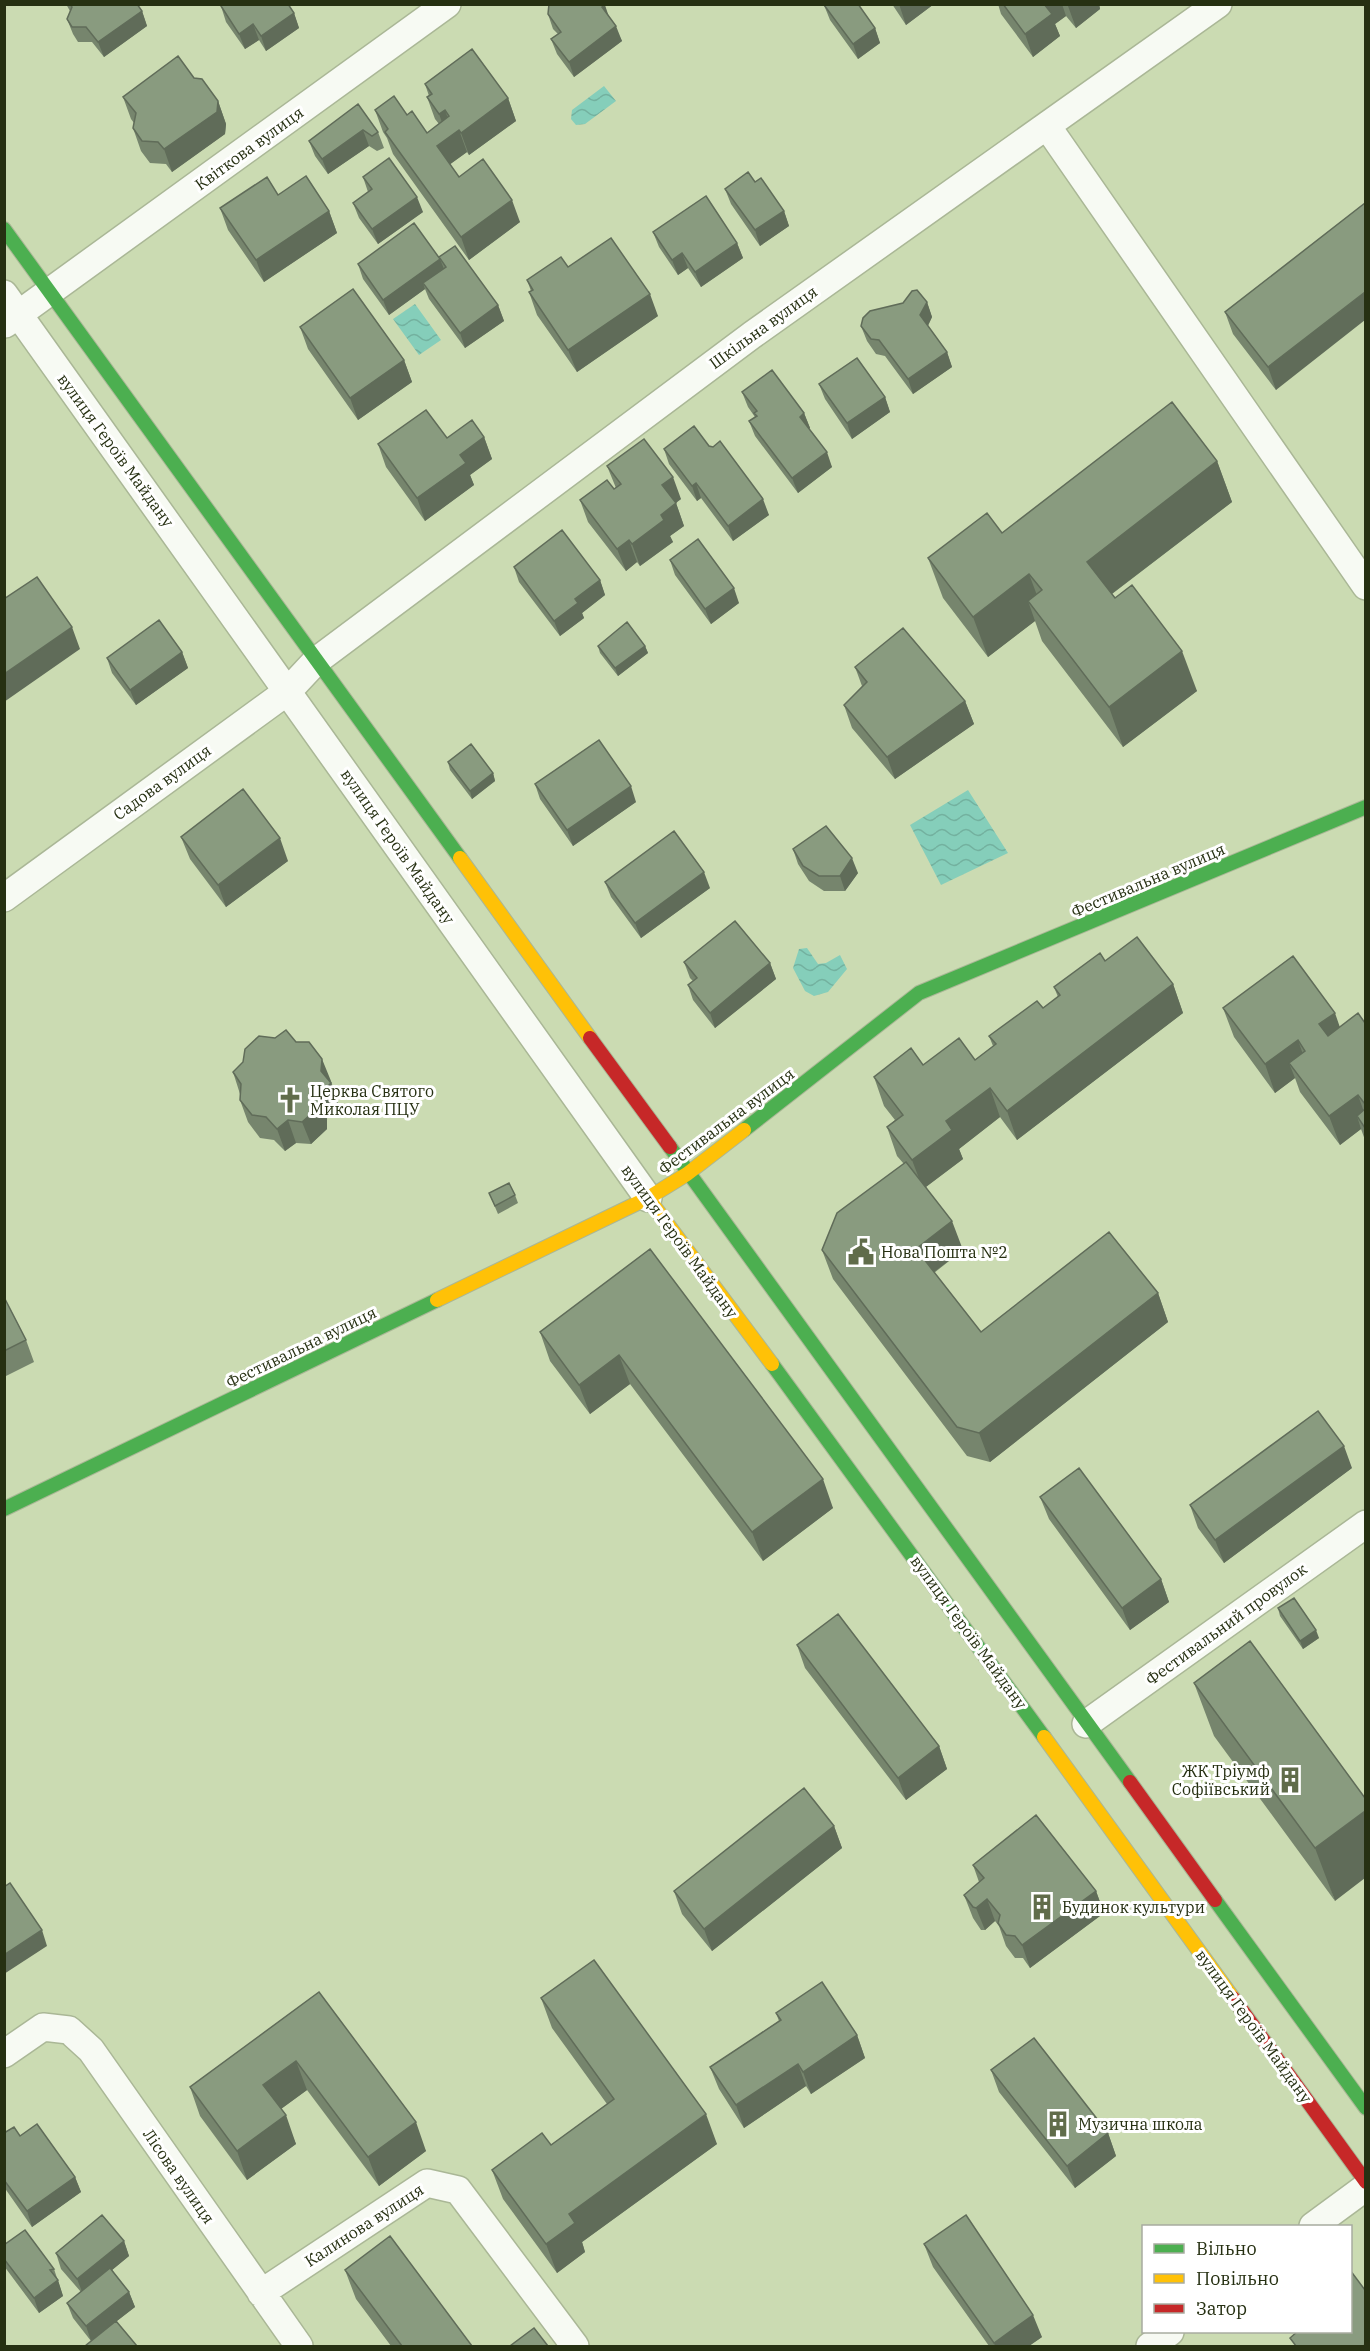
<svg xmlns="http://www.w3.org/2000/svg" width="1370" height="2351" viewBox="0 0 1370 2351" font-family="'IBM Plex Serif',serif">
<defs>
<pattern id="water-waves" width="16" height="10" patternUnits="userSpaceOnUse" patternTransform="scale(1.5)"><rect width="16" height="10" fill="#85ceba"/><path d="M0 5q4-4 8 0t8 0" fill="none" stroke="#73b19f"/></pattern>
</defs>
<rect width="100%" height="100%" fill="#cbdbb2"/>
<!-- water -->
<path fill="url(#water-waves)" d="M604,86L616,101L585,124L576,125L571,119L572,110Z
M415,304L441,340L419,355L393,319Z
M968,790L1008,853L941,885L910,825Z
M807,948L818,964L826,963L840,955L847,969L828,992L814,996L805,991L793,968L799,949Z"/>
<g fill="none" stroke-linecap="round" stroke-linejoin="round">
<!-- street casing -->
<g stroke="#aab796" stroke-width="30">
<path id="street" d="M1047,126L1366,586
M4,294L648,1198
M5,324L447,4
M4,898L288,691L316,661L752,335L1218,4
M1086,1724L1366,1524
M4,2054L43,2027L69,2030L91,2050L299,2346
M1313,2226L1366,2187
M261,2293L427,2183L458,2190L575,2346
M1150,2346L1170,2332"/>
</g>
<!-- fast casing -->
<g stroke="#aab796" stroke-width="16">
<path id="fast" d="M4,229L460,858
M744,1130L919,993L1366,807
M670,1147L1130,1782
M772,1364L1044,1737
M4,1509L437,1300
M1215,1900L1366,2108"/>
</g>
<!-- slow casing -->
<g stroke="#aab796" stroke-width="16">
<path id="slow" d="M460,858L590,1038
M648,1198L772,1364
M437,1300L648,1198L687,1174L744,1130
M1044,1737L1233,1998"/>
</g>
<!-- jam casing -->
<g stroke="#aab796" stroke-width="16">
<path id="jam" d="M590,1038L670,1147
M1130,1782L1215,1900
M1233,1998L1366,2182"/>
</g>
<!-- street -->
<use href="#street" stroke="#f7faf3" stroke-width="27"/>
<!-- fast -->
<use href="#fast" stroke="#4caf50" stroke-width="14"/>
<!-- slow -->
<use href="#slow" stroke="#ffc107" stroke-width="14"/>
<!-- jam -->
<use href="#jam" stroke="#c62828" stroke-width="14"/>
</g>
<!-- wall -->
<path fill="#76856d" d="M66,4H137L142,11L147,26L104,57L92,42H78L73,34L67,19L70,11Z
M892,4H934L906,25Z
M998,4H1099L1100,9L1076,28L1066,16L1055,24L1060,36L1033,57L1001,14Z
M824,5L875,28L880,43L858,59L830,20Z
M221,6L294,13L299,28L266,51L259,40L245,49L226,22Z
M548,14L609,17L622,41L574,77L557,54L551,39L558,34L553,29Z
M194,78L218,101L226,124L225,134L172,172L166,164L150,163L141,151L133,128L134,123L131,119L123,97Z
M425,84L508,98L516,121L469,155L467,152L450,164L459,177L520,222L469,260L393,154L387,138L383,132L375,110L407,115L427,133L439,124L435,119L427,97L429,96Z
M358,104L378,132L384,148L377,151L369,146L328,174L315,156L309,141Z
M363,177L423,212L378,244L359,218L353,203L368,192Z
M755,182L784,211L789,226L760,246L731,204L725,189Z
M278,195L329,211L337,233L264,282L228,230L220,208Z
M1365,203L1276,390L1233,334L1225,312Z
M653,232L737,243L743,258L701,287L688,268L678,275L659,247Z
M439,258L498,305L504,321L465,348L429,299L425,289L389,315L363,279L358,264Z
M568,267L658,316L577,372L537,315L529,292L531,291L527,280Z
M927,302L932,317L928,326L947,352L952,367L913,394L885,356L876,354L867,341L861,326Z
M300,327L404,360L412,382L358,420L308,349Z
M819,384L885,397L890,412L852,439L825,399Z
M742,392L804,413L810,428L809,429L832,467L798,493L755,436L749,421L755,417L748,407Z
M484,437L492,459L470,475L474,485L425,521L386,467L378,444L447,438Z
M709,446L769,515L733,541L701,498L697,501L669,464L664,449Z
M1217,461L1232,502L1112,594L1197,691L1123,747L1042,641L1035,621L988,657L943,598L928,558Z
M607,466L681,499L676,503L684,526L670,536L673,542L640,566L637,562L626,571L588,522L580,500L616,488Z
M670,560L739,603L711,624L675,575Z
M514,567L600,580L605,595L582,613L584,618L560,636L519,582Z
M598,646H645L648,653L618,676L600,653Z
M182,652L188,668L136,705L112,673L107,658Z
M855,667L965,701L974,724L895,779L852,728L844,705L862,686Z
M448,762L493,773L495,781L472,799L450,770Z
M535,784L636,802L573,846L540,799Z
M181,837L288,861L226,907L190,859Z
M793,849L858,873L845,891H824L809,881L798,864Z
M605,882L710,888L641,938L611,897Z
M1105,961L1173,984L1183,1013L1017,1140L1000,1117L959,1149L963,1159L926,1187L963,1250L934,1273L981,1332L1158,1293L1168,1322L990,1462L967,1456L833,1279L822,1250L904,1164L897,1156L887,1127L895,1120L884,1106L874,1077L923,1065L975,1060L993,1046L989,1036L1043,1008L1058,997L1054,987Z
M684,962L770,963L776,979L715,1028L693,1000L688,985L693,981L690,978Z
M1223,1008L1340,1027L1365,1023V1140L1361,1129L1340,1145L1300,1092L1295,1078L1275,1093L1234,1037Z
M233,1072L331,1081L339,1106L327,1117V1129L311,1144L296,1143L285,1151L274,1140L260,1138L248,1122L240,1100V1094Z
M489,1193L515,1195L518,1203L498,1214Z
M650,1249L833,1508L763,1561L630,1384L590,1414L550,1361L540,1332Z
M4,1297L26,1340L34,1362L4,1377Z
M1352,1468L1224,1563L1198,1528L1190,1505Z
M1040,1497L1161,1579L1169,1602L1130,1630L1049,1519Z
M1278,1608L1319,1638L1303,1649L1280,1616Z
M1250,1641L1335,1901L1214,1736L1194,1683Z
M797,1645L939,1746L947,1769L906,1800L805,1668Z
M834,1826L842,1848L712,1951L682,1914L674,1891Z
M973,1865L1096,1891L1104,1913L1030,1968L1023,1958H1015L1006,1946L999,1926L995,1921L985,1930H981L973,1918L964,1895L979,1882Z
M319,1992L426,2151L379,2186L307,2090L281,2109L296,2144L247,2180L200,2116L190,2087Z
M541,1998L717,2144L582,2242L585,2252L557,2273L503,2199L492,2170L551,2145L607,2104L552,2028Z
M776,2013L857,2035L865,2058L811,2094L806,2086L744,2128L719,2089L710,2067L779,2021Z
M991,2070L1108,2133L1116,2156L1075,2188L999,2092Z
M4,2133L20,2136L75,2177L81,2192L32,2227L4,2187Z
M124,2241L129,2256L112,2270L129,2292L135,2307L91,2341L73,2318L67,2303L81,2292L61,2269L56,2253Z
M924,2244L1042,2337L1029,2346H989L933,2267Z
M4,2245L54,2269L63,2296L39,2313L4,2266Z
M345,2270L472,2346H391L356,2299Z"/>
<!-- shaded-wall -->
<path fill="#606c59" d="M899,4H934L906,25Z
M1044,4H1062L1066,16L1055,24L1060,36L1033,57L1025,34Z
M1069,4H1099L1100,9L1076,28L1068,6Z
M605,5L610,20L602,7Z
M142,11L147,26L104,57L98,42Z
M294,13L299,28L266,51L261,36Z
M253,24L259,40L245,49L239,34Z
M616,26L622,41L574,77L569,62Z
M875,28L880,43L858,59L853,44Z
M508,98L516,121L469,155L461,133Z
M218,101L226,124L225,134L172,172L164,149Z
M445,110L453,133L447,136L439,114Z
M363,130L369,146L328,174L322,159Z
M459,130L467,152L445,168L437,146Z
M417,197L423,212L378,244L372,229Z
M512,200L520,222L469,260L461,237Z
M329,211L337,233L264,282L256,260Z
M784,211L789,226L760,246L755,230Z
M737,243L743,258L701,287L695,272Z
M682,253L688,268L678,275L672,260Z
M440,259L446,274L423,283L425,289L389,315L383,300Z
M1365,292V320L1276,390L1268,367Z
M650,294L658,316L577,372L568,350Z
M927,302L932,317L925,331L920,315Z
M498,305L504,321L465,348L460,333Z
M947,352L952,367L913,394L908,379Z
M404,360L412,382L358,420L350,398Z
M885,397L890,412L852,439L847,423Z
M804,413L810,428L805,432L800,417Z
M484,437L492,459L470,475L474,485L425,521L417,498L460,455Z
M827,452L832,467L798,493L792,478Z
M1217,461L1232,502L1101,602L1087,562Z
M673,477L681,499L670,507L662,485Z
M696,483L701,498L697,501L692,486Z
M763,499L769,515L733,541L728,526Z
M676,503L684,526L670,536L673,542L640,566L632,544L661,515Z
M629,540L637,562L626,571L617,549Z
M1029,574L1044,614L1028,601L1035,621L988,657L973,617Z
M600,580L605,595L582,613L584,618L560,636L554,621L575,599Z
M734,588L739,603L711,624L705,609Z
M72,627L80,649L4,702V674Z
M645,646L648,653L618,676L615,668Z
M1182,651L1197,691L1123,747L1109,707Z
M182,652L188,668L136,705L130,690Z
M965,701L974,724L895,779L887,757Z
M493,773L495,781L472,799L470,791Z
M631,786L636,802L573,846L567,830Z
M280,838L288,861L226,907L218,885Z
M852,858L858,873L845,891L840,876Z
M704,872L710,888L641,938L635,923Z
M770,963L776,979L715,1028L710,1013Z
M1173,984L1183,1013L1017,1140L1007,1111Z
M1335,1013L1345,1042L1330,1053L1319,1024Z
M1298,1040L1308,1069L1289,1063L1295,1078L1275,1093L1265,1064Z
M322,1059L331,1081L330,1084L331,1083L339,1106L327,1117V1129L311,1144L302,1122L321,1071Z
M990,1088L1000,1117L959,1149L963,1159L923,1189L912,1160L946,1121Z
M1358,1095L1365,1115L1357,1116L1361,1129L1340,1145L1329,1116Z
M288,1120L296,1143L285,1151L277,1129Z
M952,1221L963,1250L926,1278L916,1249Z
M1158,1293L1168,1322L990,1462L979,1433Z
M619,1355L630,1384L590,1414L579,1385Z
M1344,1446L1352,1468L1224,1563L1215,1540Z
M823,1479L833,1508L763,1561L752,1532Z
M1161,1579L1169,1602L1130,1630L1122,1608Z
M1316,1630L1319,1638L1303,1649L1300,1641Z
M939,1746L947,1769L906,1800L898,1778Z
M1365,1811V1878L1335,1901L1315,1848Z
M834,1826L842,1848L712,1951L704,1929Z
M1096,1891L1104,1913L1030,1968L1022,1945Z
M987,1899L995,1921L985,1930L976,1908Z
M42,1930L47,1946L4,1974V1955Z
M857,2035L865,2058L811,2094L803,2072Z
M296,2061L307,2090L274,2114L263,2085Z
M798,2064L806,2086L744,2128L736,2105Z
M706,2114L717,2144L582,2242L585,2252L557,2273L546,2244L569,2214Z
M286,2115L296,2144L247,2180L237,2151Z
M416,2122L426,2151L379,2186L368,2157Z
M1108,2133L1116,2156L1075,2188L1067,2166Z
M75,2177L81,2192L32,2227L27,2211Z
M124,2241L129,2256L83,2294L77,2279Z
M58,2280L63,2296L39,2313L34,2298Z
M129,2292L135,2307L91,2341L86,2326Z
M1033,2315L1042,2337L1029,2346H995L994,2343Z"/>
<!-- building -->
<path fill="#899b7f" stroke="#606c59" stroke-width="1.5" d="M70,4H137L142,11L98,42L86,27H72L67,19L72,7Z
M223,4H288L294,13L261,36L253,24L239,34L221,6Z
M549,4H605L602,7L616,26L569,62L551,39L561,32L548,14Z
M858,4L875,28L853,44L824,5Z
M1003,4H1044L1052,14L1025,34Z
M472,49L508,98L461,133L459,130L437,146L459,177L483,159L512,200L461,237L385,132L388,129L375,110L394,96L407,115L412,111L427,133L449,116L445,110L439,114L427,97L432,94L425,84Z
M178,56L194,78L202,79L218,101L217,112L164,149L158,142L142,141L133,128L136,113L123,97Z
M358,104L378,132L372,136L363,130L322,159L309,141Z
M389,158L417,197L372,229L353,203L372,189L363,177Z
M748,172L755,182L761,178L784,211L755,230L725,189Z
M306,176L329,211L256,260L220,208L267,177L278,195Z
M706,196L737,243L695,272L682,253L672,260L653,232Z
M1365,203V292L1268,367L1225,312Z
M414,223L440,259L383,300L358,264Z
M611,238L650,294L568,350L529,292L533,290L527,280L561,257L568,267Z
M455,246L498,305L460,333L423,283L446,267L439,257Z
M353,289L404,360L350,398L300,327Z
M917,290L927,302L920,315L947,352L908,379L879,340L871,339L861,326L863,318L870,311L903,303L912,291Z
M857,358L885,397L847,423L819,384Z
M772,370L804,413L800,417L827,452L792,478L749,421L757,416L754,413L757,411L742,392Z
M1172,402L1217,461L1087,562L1115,598L1132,585L1182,651L1109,707L1028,601L1042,590L1029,574L973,617L928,558L987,513L1002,533Z
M426,410L447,438L472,420L484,437L460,455L466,463L417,498L378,444Z
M694,426L709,446L713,447L720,441L763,499L728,526L696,483L692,486L664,449Z
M644,439L673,477L662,485L676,503L661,515L664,520L632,544L629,540L617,549L580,500L607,480L614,489L621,484L607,466Z
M562,530L600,580L575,599L578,603L554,621L514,567Z
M698,539L734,588L705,609L670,560Z
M37,577L72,627L4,674V599Z
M159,620L182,652L130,690L107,658Z
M627,622L645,646L615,668L598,646Z
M903,628L965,701L887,757L844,705L867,682L855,667Z
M599,740L631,786L567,830L535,784Z
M471,744L493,773L470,791L448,762Z
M243,789L280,838L218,885L181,837Z
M826,826L852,858L840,876H819L803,866L793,849Z
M674,831L704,872L635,923L605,882Z
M735,921L770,963L710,1013L688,985L697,978L684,962Z
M1137,937L1173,984L1007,1111L990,1088L946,1121L952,1130L912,1160L887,1127L903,1115L874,1077L911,1048L923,1065L959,1038L975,1060L996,1044L989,1036L1037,1001L1043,1008L1060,995L1054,987L1100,953L1105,961Z
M1293,956L1335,1013L1319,1024L1328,1036L1358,1013L1365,1023V1104L1358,1095L1329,1116L1289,1063L1305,1051L1298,1040L1265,1064L1223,1008Z
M286,1030L296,1042H309L322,1059L321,1071L331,1083L319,1095V1107L302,1122L288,1120L277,1129L266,1117L252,1115L240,1100L241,1084L233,1072L243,1062L245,1049L259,1036L275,1038Z
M1365,1109V1128L1357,1116Z
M906,1162L952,1221L916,1249L981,1332L1109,1232L1158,1293L979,1433L957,1427L822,1250L837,1213Z
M509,1183L515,1195L495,1206L489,1193Z
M650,1249L823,1479L752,1532L619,1355L579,1385L540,1332Z
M4,1297L26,1340L4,1351Z
M1318,1411L1344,1446L1215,1540L1190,1505Z
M1079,1468L1161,1579L1122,1608L1040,1497Z
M1294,1598L1316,1630L1300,1641L1278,1608Z
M838,1614L939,1746L898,1778L797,1645Z
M1250,1641L1365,1798V1811L1315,1848L1194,1683Z
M804,1788L834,1826L704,1929L674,1891Z
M1036,1815L1096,1891L1022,1945L1015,1936L1006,1935L998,1923L1000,1915L987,1899L976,1908L973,1907L964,1895L984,1878L973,1865Z
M10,1883L42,1930L4,1955V1887Z
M594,1960L706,2114L569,2214L575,2223L546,2244L492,2170L542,2133L551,2145L614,2099L541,1998Z
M822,1982L857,2035L803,2072L798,2064L736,2105L710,2067L781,2020L776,2013Z
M319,1992L416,2122L368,2157L296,2061L263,2085L286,2115L237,2151L190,2087Z
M1034,2038L1108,2133L1067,2166L991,2070Z
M37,2124L75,2177L27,2211L4,2180V2133L14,2127L20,2136Z
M102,2215L124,2241L77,2279L56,2253Z
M966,2215L1033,2315L994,2343L924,2244Z
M25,2230L54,2269L50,2270L58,2280L34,2298L4,2259V2245Z
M390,2236L472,2346H402L345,2270Z
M110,2268L129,2292L86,2326L67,2303Z
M1350,2270L1365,2290V2345L1363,2346H1296L1290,2338L1298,2331H1350Z
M116,2321L137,2346H85Z
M534,2328L548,2346H510Z"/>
<!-- icons -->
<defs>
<g id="church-bare" transform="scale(2.07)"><path d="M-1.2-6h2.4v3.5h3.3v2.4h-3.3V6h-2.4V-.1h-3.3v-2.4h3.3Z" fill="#606c4a" stroke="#fff" stroke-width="2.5" paint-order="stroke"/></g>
<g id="civic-bare" transform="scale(2.07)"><path d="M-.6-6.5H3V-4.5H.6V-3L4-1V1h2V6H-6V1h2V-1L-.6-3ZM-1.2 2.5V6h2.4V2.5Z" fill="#606c4a" stroke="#fff" stroke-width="2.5" paint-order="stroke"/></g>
<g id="building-bare" transform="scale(2.07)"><path d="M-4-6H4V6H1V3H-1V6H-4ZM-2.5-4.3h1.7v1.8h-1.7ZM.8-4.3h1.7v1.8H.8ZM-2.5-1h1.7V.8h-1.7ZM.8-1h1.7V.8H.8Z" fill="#606c4a" stroke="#fff" stroke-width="2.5" paint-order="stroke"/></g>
</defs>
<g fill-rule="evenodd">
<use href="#church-bare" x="290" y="1100"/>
<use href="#civic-bare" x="861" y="1252"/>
<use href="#building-bare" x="1290" y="1780"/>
<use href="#building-bare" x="1042" y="1907"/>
<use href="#building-bare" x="1058" y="2124"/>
</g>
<g text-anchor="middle" stroke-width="6" stroke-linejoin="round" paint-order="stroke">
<!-- street labels -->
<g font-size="16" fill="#263012" stroke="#fff">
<text transform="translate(249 148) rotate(-36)" y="6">Квіткова вулиця</text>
<text transform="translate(763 327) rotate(-36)" y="6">Шкільна вулиця</text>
<text transform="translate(116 450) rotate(54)" y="6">вулиця Героїв Майдану</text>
<text transform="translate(162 782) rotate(-36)" y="6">Садова вулиця</text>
<text transform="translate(398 846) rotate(55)" y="6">вулиця Героїв Майдану</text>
<text transform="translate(1148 880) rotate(-23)" y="6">Фестивальна вулиця</text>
<text transform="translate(726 1121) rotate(-37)" y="6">Фестивальна вулиця</text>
<text transform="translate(680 1241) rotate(54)" y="6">вулиця Героїв Майдану</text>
<text transform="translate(301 1347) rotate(-26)" y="6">Фестивальна вулиця</text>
<text transform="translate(1226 1624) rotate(-36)" y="6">Фестивальний провулок</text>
<text transform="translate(969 1632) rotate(54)" y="6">вулиця Героїв Майдану</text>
<text transform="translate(1254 2026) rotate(54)" y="6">вулиця Героїв Майдану</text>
<text transform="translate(179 2176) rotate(55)" y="6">Лісова вулиця</text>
<text transform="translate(364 2225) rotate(-33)" y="6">Калинова вулиця</text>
</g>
<!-- poi labels -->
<g font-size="16" fill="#263012" stroke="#fff" text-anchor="start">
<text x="310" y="1097">Церква Святого<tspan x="310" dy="18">Миколая ПЦУ</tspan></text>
<text x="881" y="1258">Нова Пошта №2</text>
<text x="1270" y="1777" text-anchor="end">ЖК Тріумф<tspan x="1270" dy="18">Софіївський</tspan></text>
<text x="1062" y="1913">Будинок культури</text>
<text x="1078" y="2130">Музична школа</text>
</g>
</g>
<!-- border -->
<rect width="1370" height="2351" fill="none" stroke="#263012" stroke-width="12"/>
<!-- legend -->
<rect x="1142" y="2225" width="210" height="108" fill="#ffffff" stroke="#a8aca0" stroke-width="1.5"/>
<rect x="1154" y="2244" width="30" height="9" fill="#4caf50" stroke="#a8aca0" stroke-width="1.5"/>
<text x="1196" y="2255" font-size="18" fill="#263012">Вільно</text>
<rect x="1154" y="2274" width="30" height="9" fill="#ffc107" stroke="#a8aca0" stroke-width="1.5"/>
<text x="1196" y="2285" font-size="18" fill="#263012">Повільно</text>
<rect x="1154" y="2304" width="30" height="9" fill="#c62828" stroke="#a8aca0" stroke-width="1.5"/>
<text x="1196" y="2315" font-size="18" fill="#263012">Затор</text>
</svg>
